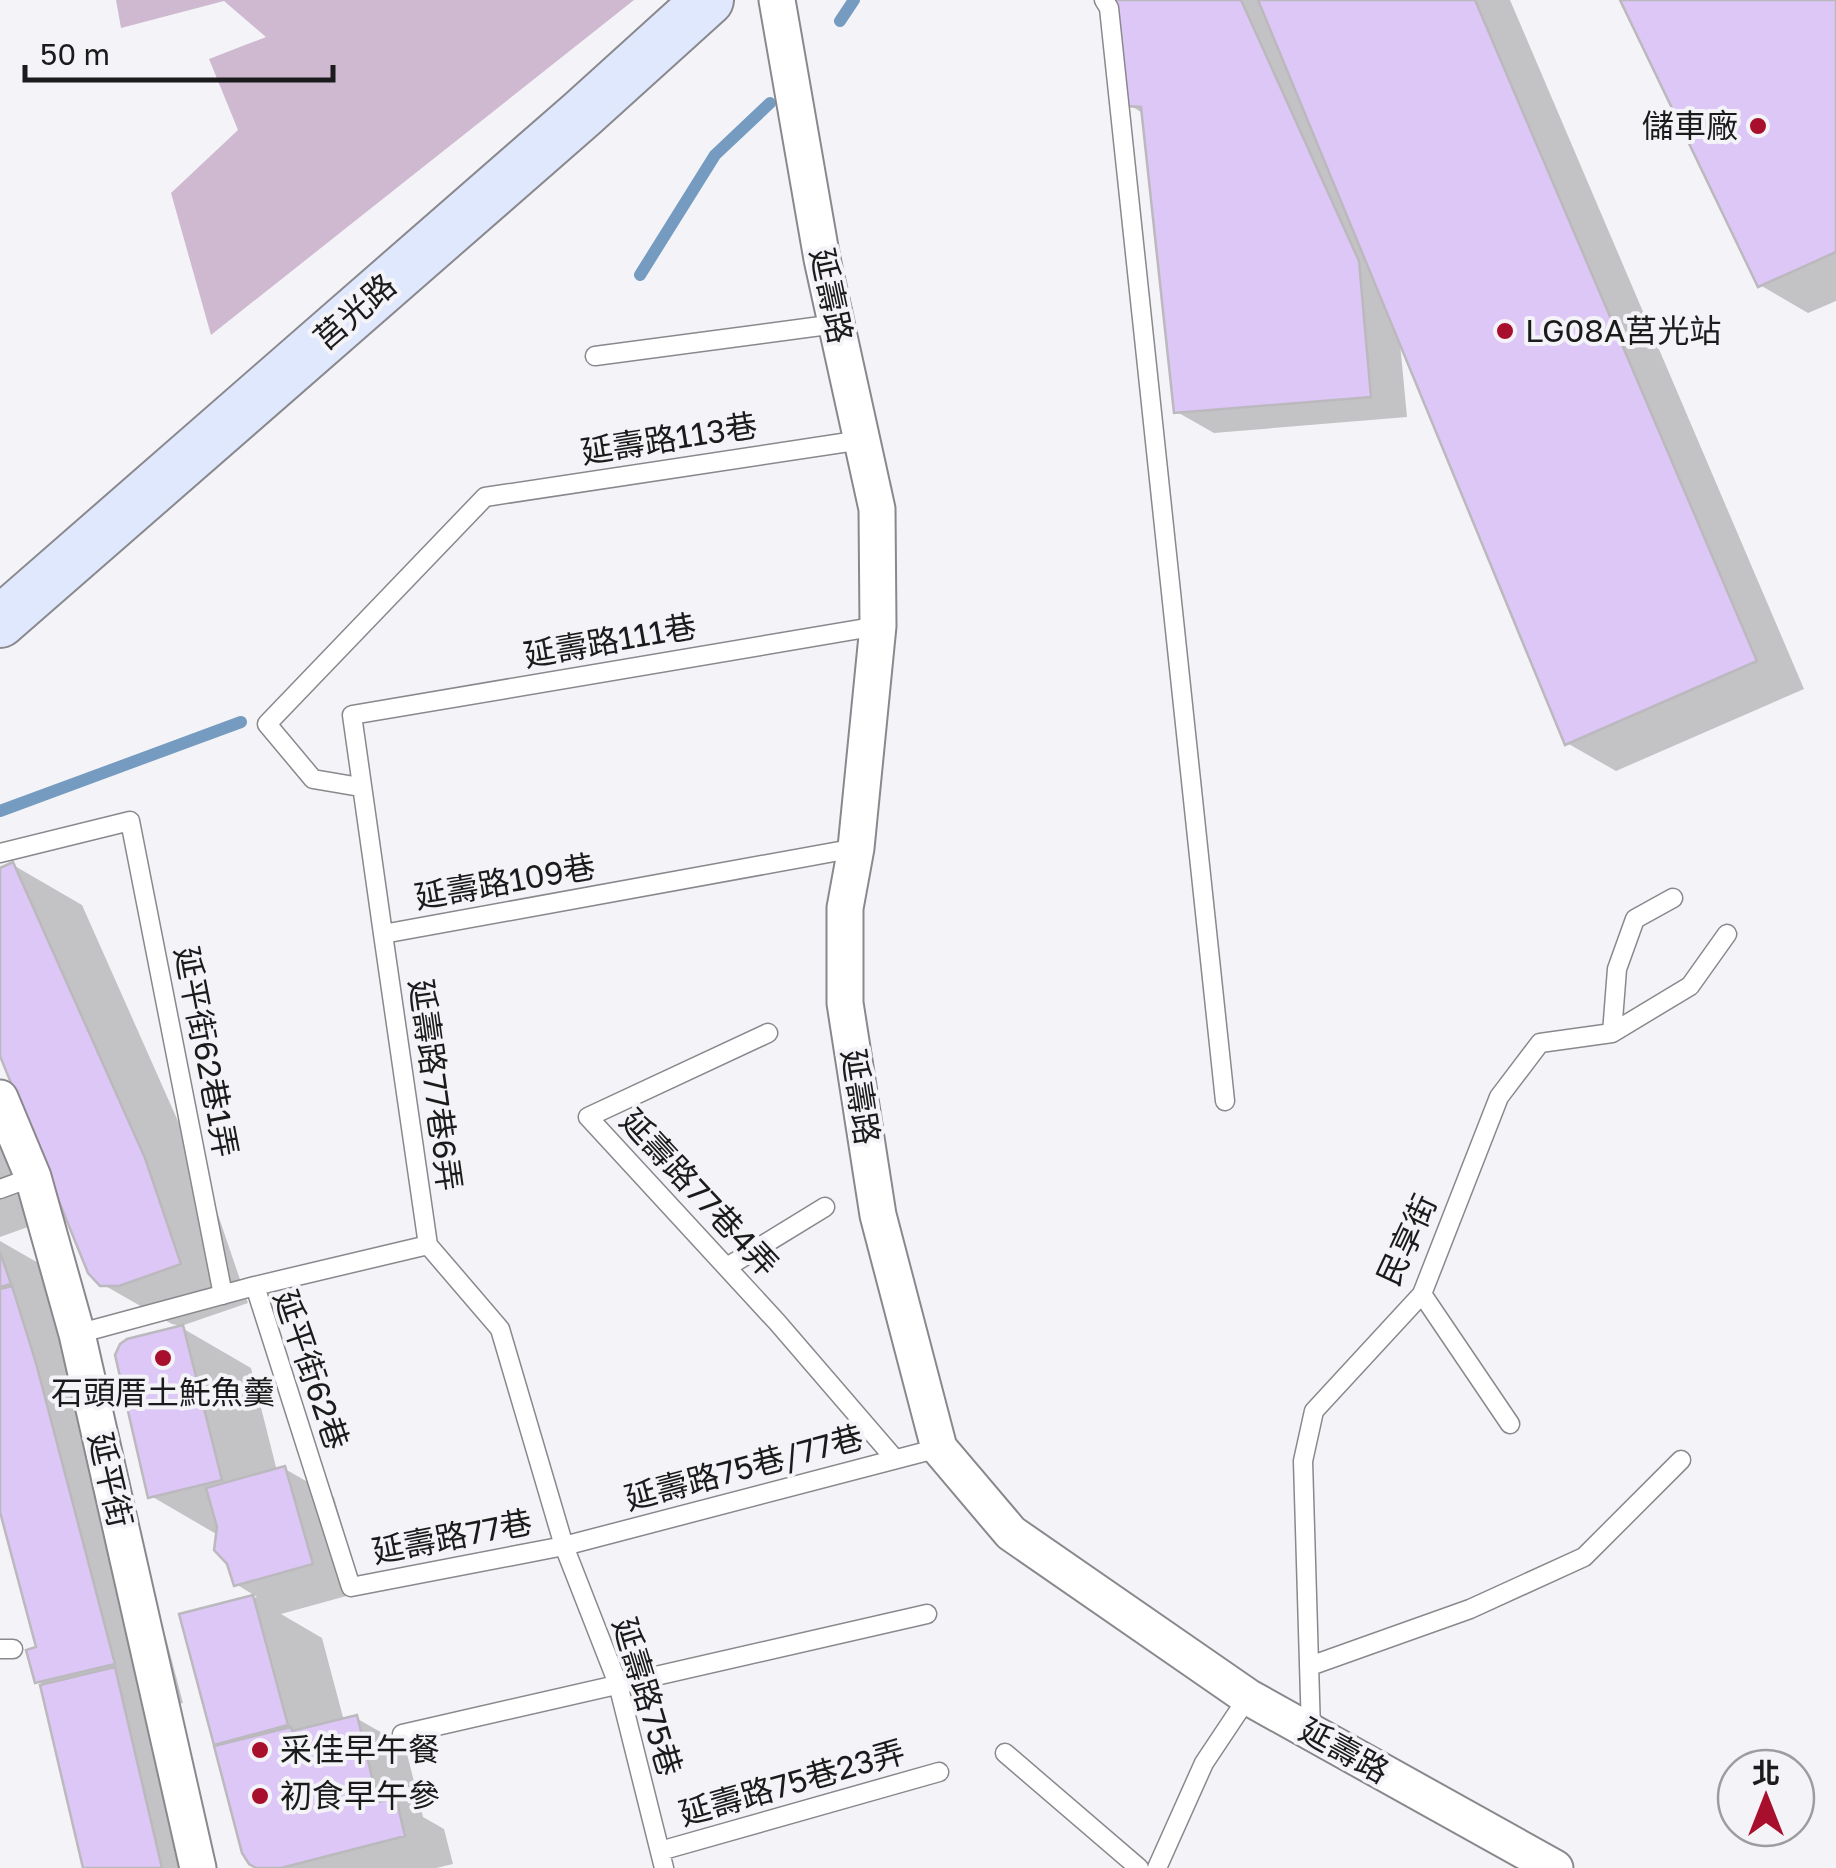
<svg xmlns="http://www.w3.org/2000/svg" width="1836" height="1868" viewBox="0 0 1836 1868" font-family="'Golos Text','Noto Sans TC',sans-serif">
<rect width="100%" height="100%" fill="#f4f4f8"/>
<!-- green -->
<path fill="#cfb9d1" d="M116,0H634L211,335L171,193L238,130L209,59L266,37L224,1L121,28Z"/>
<!-- shadow -->
<path fill="#0003" d="M1116,0H1510L1804,689L1616,771L1567,743L1400,343L1407,417L1214,433L1177,412L1144,114L1128,104Z
M1623,0H1836V301L1808,313L1760,285Z
M13,865L82,905L213,1200L248,1303L181,1326L172,1324L102,1284L0,1050V871Z
M0,1088L39,1223L0,1237Z
M0,1241L61,1276L105,1405L183,1703L165,1707L202,1868H85L43,1684L37,1681L39,1649L0,1502Z
M182,1328L251,1368L277,1471L285,1469L334,1497L361,1592L281,1614L322,1638L344,1721L356,1718L405,1746L423,1817L444,1829L453,1864L436,1868H261L222,1746L216,1743L183,1616L257,1597L236,1584L218,1535L151,1496Z"/>
<g fill="none" stroke-linecap="round" stroke-linejoin="round">
<!-- stream -->
<path stroke="#759bc0" stroke-width="12" d="M840,21L854,0
M640,275L715,155L770,103
M0,811L241,722"/>
</g>
<!-- building -->
<path fill="#dcc7f7" stroke="#bbb9bd" stroke-width="2.5" d="M1113,0H1241L1359,261L1371,397L1174,413L1141,107L1125,106Z
M1258,0H1475L1757,661L1565,745Z
M1620,0H1836V252L1758,287Z
M13,862L145,1158L181,1264L119,1286H100L88,1273L0,1056V868Z
M0,1252L11,1284L0,1287Z
M12,1286L36,1363L115,1664L35,1683L26,1650L36,1647L0,1512V1289Z
M183,1325L222,1480L148,1498L115,1355L120,1344L127,1339Z
M285,1466L313,1564L234,1586L227,1564L214,1550L217,1527L206,1488Z
M253,1595L288,1725L214,1745L179,1614Z
M115,1667L162,1868H83L40,1685Z
M357,1715L378,1802L396,1798L405,1836L281,1868H256L249,1864L242,1853L214,1746L291,1727L292,1731Z"/>
<g fill="none" stroke-linecap="round" stroke-linejoin="round">
<!-- lane casing -->
<g stroke="#89898d" stroke-width="21">
<path id="lane" d="M1104,0L1109,8L1225,1101
M595,356L836,324
M360,787L313,779L267,724L485,497L862,440
M856,848L383,934L352,715L878,626
M0,853L130,821L223,1295
M383,934L428,1245
M768,1033L588,1117L777,1322L895,1459
M1612,1033L1617,969L1635,919L1673,898
M0,1189L33,1177
M727,1267L825,1207
M255,1286L428,1245L500,1329L564,1546L618,1684L664,1868
M1422,1294L1510,1424
M77,1334L255,1286L351,1587L564,1546L939,1448
M0,1649H13
M1310,1666L1470,1609L1584,1557L1681,1460
M1311,1731L1303,1461L1314,1411L1422,1294L1499,1097L1540,1043L1612,1033L1690,986L1727,934
M402,1734L927,1614
M1005,1753L1139,1868
M660,1851L939,1772
M1157,1868L1204,1763L1248,1697"/>
</g>
<!-- street casing -->
<g stroke="#89898d" stroke-width="39">
<path id="street" d="M777,0L822,259L877,509L878,626L856,848L845,908V1003L878,1215L939,1448L1011,1533L1248,1697L1555,1868
M0,1098L33,1177L77,1334L198,1868"/>
</g>
<!-- secondary casing -->
<g stroke="#89898d" stroke-width="54">
<path id="secondary" d="M0,622L582,114L708,0"/>
</g>
<!-- lane -->
<use href="#lane" stroke="#fff" stroke-width="18"/>
<!-- street -->
<use href="#street" stroke="#fff" stroke-width="35"/>
<!-- secondary -->
<use href="#secondary" stroke="#e0e8fe" stroke-width="50"/>
</g>
<!-- markers -->
<g fill="#a80f2c" stroke="#f4f4f8" stroke-width="4">
<circle cx="1758" cy="126" r="10"/>
<circle cx="1505" cy="331" r="10"/>
<circle cx="163" cy="1358" r="10"/>
<circle cx="260" cy="1750" r="10"/>
<circle cx="260" cy="1796" r="10"/>
</g>
<g text-anchor="middle" stroke-width="8" stroke-linejoin="round" paint-order="stroke">
<!-- poi labels -->
<g font-size="32" fill="#1b1b1c" stroke="#f4f4f8" text-anchor="start">
<text x="1738" y="137" text-anchor="end">儲車廠</text>
<text x="1525" y="342">LG08A莒光站</text>
<text x="163" y="1404" text-anchor="middle">石頭厝土魠魚羹</text>
<text x="280" y="1761">采佳早午餐</text>
<text x="280" y="1807">初食早午參</text>
</g>
<!-- street labels -->
<g font-size="32" fill="#1b1b1c" stroke="#f4f4f8">
<text transform="translate(831 296) rotate(78)" y="11">延壽路</text>
<text transform="translate(355 312) rotate(-41)" y="11">莒光路</text>
<text transform="translate(669 439) rotate(-9)" y="11">延壽路113巷</text>
<text transform="translate(610 641) rotate(-10)" y="11">延壽路111巷</text>
<text transform="translate(505 882) rotate(-10)" y="11">延壽路109巷</text>
<text transform="translate(206 1052) rotate(79)" y="11">延平街62巷1弄</text>
<text transform="translate(435 1085) rotate(82)" y="11">延壽路77巷6弄</text>
<text transform="translate(860 1097) rotate(81)" y="11">延壽路</text>
<text transform="translate(699 1193) rotate(47)" y="11">延壽路77巷4弄</text>
<text transform="translate(1407 1240) rotate(-65)" y="11">民享街</text>
<text transform="translate(311 1370) rotate(71)" y="11">延平街62巷</text>
<text transform="translate(744 1468) rotate(-15)" y="11">延壽路75巷/77巷</text>
<text transform="translate(110 1480) rotate(77)" y="11">延平街</text>
<text transform="translate(452 1537) rotate(-11)" y="11">延壽路77巷</text>
<text transform="translate(647 1697) rotate(73)" y="11">延壽路75巷</text>
<text transform="translate(1344 1751) rotate(29)" y="11">延壽路</text>
<text transform="translate(792 1783) rotate(-16)" y="11">延壽路75巷23弄</text>
</g>
</g>
<!-- north arrow -->
<g transform="translate(1766 1798)"><circle r="48" fill="#f4f4f8" stroke="#9d9da0" stroke-width="2.5"/>
<path d="M0-8L18 38L0 25L-18 38Z" fill="#a80f2c"/>
<text y="-15" font-size="28" font-weight="bold" text-anchor="middle" fill="#1b1b1c">北</text>
</g>
<!-- scale -->
<path d="M25 65v15h308v-15" fill="none" stroke="#1b1b1c" stroke-width="5"/>
<text x="40" y="65" font-size="30" fill="#1b1b1c" stroke="#f4f4f8" stroke-width="8" paint-order="stroke">50 m</text>
</svg>
